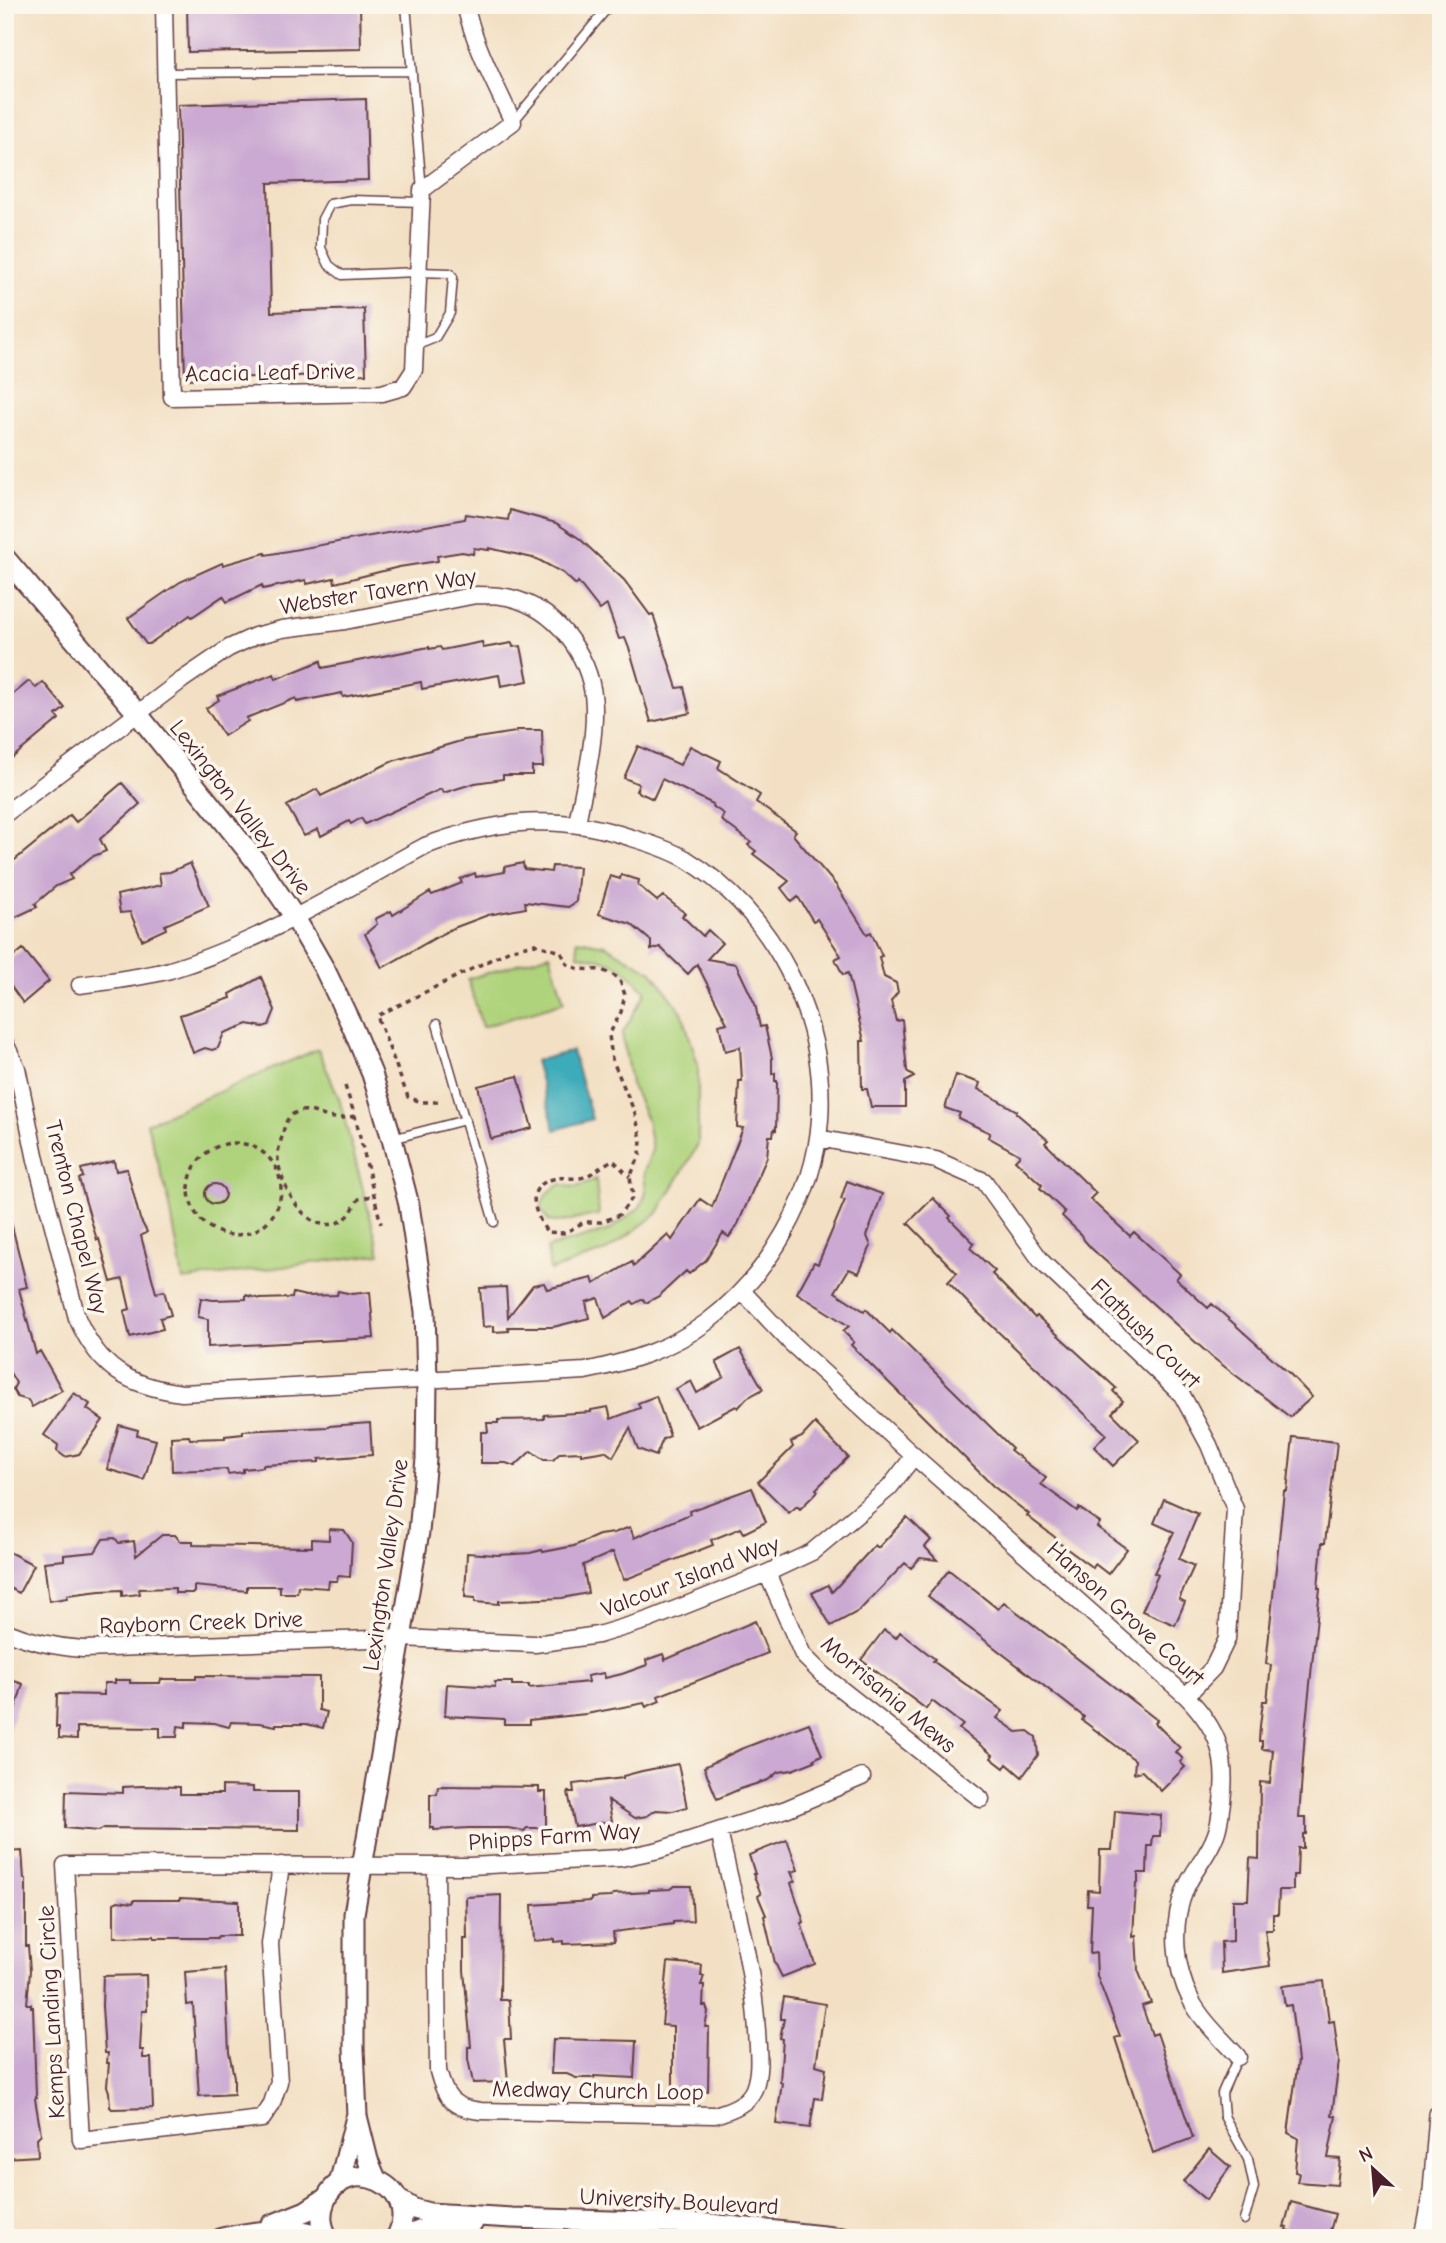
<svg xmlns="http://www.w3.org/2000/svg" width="1446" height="2243" viewBox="0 0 1446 2243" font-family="'Comic Neue',sans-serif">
<rect width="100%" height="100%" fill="#fbf7ec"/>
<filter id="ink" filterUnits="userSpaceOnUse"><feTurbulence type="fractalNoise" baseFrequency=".0143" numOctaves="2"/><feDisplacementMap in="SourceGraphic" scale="14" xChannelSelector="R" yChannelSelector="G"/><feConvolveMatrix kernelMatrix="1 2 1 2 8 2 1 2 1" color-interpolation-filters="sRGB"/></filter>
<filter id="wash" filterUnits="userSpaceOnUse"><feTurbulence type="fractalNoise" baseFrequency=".00686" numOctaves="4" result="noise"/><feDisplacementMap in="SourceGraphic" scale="28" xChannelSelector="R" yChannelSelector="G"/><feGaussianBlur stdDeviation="1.57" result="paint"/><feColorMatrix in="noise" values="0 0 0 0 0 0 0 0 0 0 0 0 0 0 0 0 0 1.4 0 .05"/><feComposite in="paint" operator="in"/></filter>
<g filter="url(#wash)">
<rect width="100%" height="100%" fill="#f3e0c4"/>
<!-- green -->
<path fill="#afd37b" stroke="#7c7953" stroke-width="2" d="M577,940L605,945L652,972L682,1012L698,1065V1145L657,1214L606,1251L550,1271L547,1248L610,1230L640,1207L646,1193L644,1172L652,1150L647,1120L631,1084L622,1034L646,992C621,963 615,961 578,955Z
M550,954L564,1002L482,1027L468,979Z
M318,1049L339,1098L380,1254L183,1280L169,1201L147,1123Z
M596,1179L599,1215C582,1216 566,1225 549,1221L541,1209C544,1195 549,1190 562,1184C574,1190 585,1185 596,1179Z"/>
<!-- water -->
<path fill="#3dacba" stroke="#446672" stroke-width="2" d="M572,1051L592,1119L555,1130L535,1061Z"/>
<g id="blocks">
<!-- building -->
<path fill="#cba9d2" d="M187,5H360L361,49L188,52Z
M366,99L368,180L268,183L271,312L364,309L366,374L185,379L178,105Z
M510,510L556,523L580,539L624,580L650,615L653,614L677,688L684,687L690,713L651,722L630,651L625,638L619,639L607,605L600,610L578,582L576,585L563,573L537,559L489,548V550L474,548L473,554L462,552L437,556L438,561L399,567L335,583L334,578L307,584L306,580L263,589L262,585L227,602L223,596L192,617L190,615L149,644H146L128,618L180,582L222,563L223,565L265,553L266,555L465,519L466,514L508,520Z
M482,642L483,648L512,643L513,647L521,646L528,681L501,686L499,675L422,689L421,682L343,697L342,693L297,702L296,698L246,718L248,721L224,736L206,708L219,700L217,696L274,674L276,679L321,661L322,668L429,647V649L440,647L442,650Z
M29,681L36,688L43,682L65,708L56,715L59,719L12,758L5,751V701Z
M516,730H542L543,767H532V775H503V779L475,783L443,793L441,789L365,824L361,818L351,824L349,821L321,836L318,829L304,836L287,806L317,789L321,796L393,761L464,740L516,732Z
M638,746L680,765L690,746L721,761L718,768L760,795L756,802L796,831L793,835L836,885L867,934L871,932L882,956L879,957L884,977L896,983L898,992L891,1001L896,1021L902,1020L907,1071L914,1077L905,1082V1107H871L867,1089H862L861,1041H864L848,973L843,975L835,959L841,956L817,919L813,921L798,897L792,902L781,888L789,881L753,854L756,851L748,845L751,842L721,820L724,814L712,806L713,804L662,779L653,799L636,791L639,784L624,778Z
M122,783L140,804L100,839L106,851L91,857L69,875L72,879L56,886L35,904L37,907L5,922V868L70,815L76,822Z
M190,863L209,906L165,925L166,929L142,940L130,912L120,913L117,895L161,885L159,873L170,872Z
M523,863L524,869L551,872L552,866L579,867L576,902L568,907L525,902L526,908L488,915L451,929L382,968L365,934L377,924L375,919L391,911L393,915L430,892L432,895L462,883L460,879L475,873L476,877L505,872L504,867Z
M621,875L639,880L638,885L657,901L663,896L685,913L682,916L703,936L708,930L722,943L707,959L736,964L755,1004L760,1027L765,1026L772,1058V1074L775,1073V1081H777L776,1130L774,1129L773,1136H769L767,1157L738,1224L729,1237L723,1233L706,1260L689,1274L686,1271L659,1296L646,1303L643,1299L634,1304L632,1301L605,1318L598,1298L586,1302L589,1318L553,1327H508L509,1331L494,1332V1326L483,1327L480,1288L506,1287L508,1317L533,1285L544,1283L547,1289L592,1278L594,1284L632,1262L634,1266L668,1235L672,1240L700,1199L712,1207L743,1128L737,1127L739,1081H742L740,1047L725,1051L719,1025L727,1023L697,964L688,974L660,947L651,950V941L631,924L599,914L610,876L620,879Z
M23,949L49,981L23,1003L5,978V964Z
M261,977L275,1010L269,1025L263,1027L248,1024L224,1033L218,1048L212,1050L205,1048L193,1053L180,1015L231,998L230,994Z
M956,1075L980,1083L978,1089L1017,1111L1016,1113L1048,1140L1045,1143L1096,1193L1090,1199L1130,1236L1134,1232L1180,1274L1176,1279L1208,1308L1212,1304L1290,1374L1312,1397L1290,1417L1212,1357L1091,1248L1084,1240L1082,1235L1062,1216L1065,1212L1040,1188L1042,1185L1015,1160L1020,1155L988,1137L990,1133L958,1118L960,1113L945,1108Z
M518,1076L532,1128L491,1139L478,1086Z
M114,1161L116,1171L127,1169L140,1219L147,1232L141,1236L156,1293L164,1291L171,1315L160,1318L163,1329L130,1337L124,1311L130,1309L123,1279L111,1282L99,1239L97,1240L79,1179L83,1177L81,1169Z
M847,1181L882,1194L867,1236L871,1246L859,1273L849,1269L835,1292L864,1311L866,1309L890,1333L892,1330L1012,1448L1010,1450L1046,1478L1041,1484L1077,1511L1079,1508L1100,1523L1097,1527L1127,1549L1108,1574L1095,1564L1093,1568L1055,1540L1056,1538L1027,1516L1029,1514L993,1486L851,1345L854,1342L843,1331L849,1326L797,1293L814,1262L818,1264L845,1200L841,1199Z
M205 1194a10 10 0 1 1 20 0a10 10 0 1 1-20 0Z
M933,1198L951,1216L949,1218L974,1243L970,1248L995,1271L992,1274L1035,1318L1037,1316L1116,1388L1113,1391L1123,1401L1112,1413L1139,1440L1113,1466L1094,1447L1106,1434L972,1307L948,1282L957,1273L908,1223Z
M11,1222L27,1287L19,1289L36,1354L40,1351L62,1390L32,1407L28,1400L17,1397L13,1389L16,1383L5,1364V1223Z
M338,1291L352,1294L370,1292L374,1338L208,1347V1319L198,1317L201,1298L213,1300L246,1299V1295L261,1299L292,1298L293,1293L306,1296L337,1295Z
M740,1349L763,1389L747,1398L738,1408L736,1406L697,1427L676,1389L691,1381L697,1393L724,1377L716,1362Z
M74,1393L90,1404L87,1409L103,1420L79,1454L65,1457L57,1451L58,1445L44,1435Z
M656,1396L670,1436L663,1439L656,1456L638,1449L630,1428L613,1457L605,1451L581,1455V1452L560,1453L553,1460H544L531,1451L515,1466L506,1463H481V1432H488L487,1423H498V1420L544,1419V1415L591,1412V1410L608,1407L611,1419L640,1408L638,1403Z
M370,1423L372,1455L319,1459V1462L263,1465V1467L243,1469V1472L228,1474L227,1469L172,1471L171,1437L189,1436L190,1439L225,1438V1436L243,1434V1431L329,1427V1426Z
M815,1423L848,1457L816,1489L818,1491L800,1509L797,1506L789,1513L758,1482L793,1447L791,1442L802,1437Z
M119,1425L138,1430L137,1435L156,1440L144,1480L107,1469Z
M1293,1437L1337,1442L1325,1543H1322L1318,1588H1320L1305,1732L1299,1818H1306V1834H1303V1848H1298L1297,1875H1293V1890H1279L1278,1914H1273V1930H1265L1270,1966L1222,1973L1221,1942L1233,1941V1900H1248L1250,1858L1259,1859L1260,1782L1270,1783L1273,1750L1262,1749V1741H1259L1260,1726L1263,1701H1267L1271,1665L1266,1664L1284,1491H1287Z
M752,1488L766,1522L744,1533L741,1528L711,1540L713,1545L624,1580L613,1552L583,1565L588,1593L562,1598L499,1601V1604L475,1602V1598L465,1597L467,1553L498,1555L530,1553L542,1550L543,1552L574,1546L599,1535L614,1533L630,1527L634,1538L690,1514L689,1511Z
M1164,1499L1198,1514L1179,1559L1194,1566L1179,1599L1185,1602L1175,1625L1142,1611L1158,1575L1154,1573L1174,1532L1154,1523Z
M907,1517L931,1540L925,1547L937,1560L920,1558L911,1568L905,1563L859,1611L831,1626L812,1593L828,1585L832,1592L875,1545L878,1548Z
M329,1529L344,1530L352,1542L350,1577L338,1576L337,1581H329L328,1588L298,1586L297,1593H280V1586H247V1591L194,1586V1593H175V1588L139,1589L140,1594L122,1596V1590L100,1591L67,1595V1598L49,1601L44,1562L64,1560V1555L95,1552L103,1539L115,1538L119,1543L134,1541L136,1556L162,1535H175L180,1541H193V1545L312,1547V1539L329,1540Z
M5,1550L34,1565L19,1593L5,1586Z
M949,1570L998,1609L1004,1602L1157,1720L1155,1723L1180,1748L1176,1752L1183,1759L1180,1762L1185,1767L1161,1791L1142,1771L1134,1773L1135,1760L1082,1720L1084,1717L928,1596Z
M755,1621L768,1653L658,1696L660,1701L646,1707L644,1703L586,1714L529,1720V1724H504V1719L445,1716L447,1684L495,1687V1682H512V1685H529V1688L588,1682L587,1676L604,1673L605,1678L622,1674L647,1665L646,1660L663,1654L665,1660Z
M884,1630L896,1638L900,1632L935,1659L933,1661L1003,1711L997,1718L1017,1732L1028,1731L1036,1737L1038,1755L1022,1777L1007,1764L1004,1768L991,1758L993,1755L959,1729L963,1725L932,1701L926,1709L861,1660Z
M196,1676L319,1677V1710L327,1712L323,1728L306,1724H276V1726L260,1723L231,1722L229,1727L214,1723L186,1722V1727L178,1726L177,1737H160V1728L77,1727V1739L59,1738V1727H56L57,1694L104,1695V1683H115V1680H130V1683H160L161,1679H196Z
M5,1678L23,1684L9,1730L5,1729Z
M809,1723L822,1755L814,1759L815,1761L792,1770L778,1772L768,1780L740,1789L717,1799L704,1767L741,1749Z
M678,1764L687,1807L673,1811L656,1810L647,1816L635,1818L608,1800L612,1821L575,1827L568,1792H574L573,1784L623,1778V1776L642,1771Z
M142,1786L180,1787V1794H222V1786L253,1787V1792H299V1830L104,1828L99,1831L65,1828L66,1791L123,1793V1787Z
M438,1786L539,1787V1792H546V1828H527L524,1831L508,1828H469L434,1830V1828H430V1794H437Z
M1115,1811L1161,1815L1160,1836H1153L1152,1846H1148L1147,1873H1138V1883H1136L1133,1937L1136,1936L1138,1970L1151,2003L1142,2006L1152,2035L1157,2033L1193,2138L1153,2153L1115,2038L1120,2036L1097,1976L1096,1953L1090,1954L1092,1905H1087L1088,1890L1099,1891L1100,1850H1112Z
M787,1840L798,1870L791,1872L795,1881L791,1883L804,1922L801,1923L815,1964L782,1977L775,1963L764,1916L766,1915L758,1896L761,1894L753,1874H755L749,1855Z
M22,1851L24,1879H26V1946H28L30,1971L27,2004H31V2007H33L36,2097L35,2099L41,2134L37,2138L38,2156L5,2158V1852Z
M674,1886H691L693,1921L673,1922V1924L613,1932L614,1942L564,1944V1941L555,1942V1939L534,1941L532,1905L591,1901V1898L610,1897L614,1894L649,1892V1890L670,1889Z
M501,1895L500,2000H509L511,2039H504L508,2082L473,2083L468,2059V2047H471L464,1970V1939H467L466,1897Z
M180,1898L239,1901V1936H218L217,1938H154V1936L114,1937V1903L118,1901L133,1903L134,1900H180Z
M668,1962L702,1965L701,1976H704L701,1985H704L703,2006H706L708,2012L705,2027H709L708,2091L673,2088V2026L662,2025Z
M225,1969L229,2052L234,2077V2094L199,2096L193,2004L187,2005L185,1972Z
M146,1975L147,2011H142L140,2050H143V2058H151L153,2108L112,2109L110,2107L109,2092L107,2086L109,2063H107L108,2053H105L102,2006L103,1976Z
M1324,1981L1329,2022L1334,2021L1339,2061L1332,2115L1336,2116L1328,2158L1340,2159L1337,2185L1297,2182L1299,2173L1295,2172L1298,2138L1288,2133L1298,2061L1291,2005L1285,2006L1282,1986Z
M784,1997L825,2004L816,2065L826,2068L822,2099L815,2098L810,2128L776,2124L782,2083L780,2082L783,2039L780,2038L784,2019H781V2014Z
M553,2039L636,2041L634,2078L594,2076V2078H576L567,2074H551Z
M1209,2149L1230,2167L1206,2200L1183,2181Z
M1291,2202L1335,2214L1328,2238H1310L1286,2231L1287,2228L1284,2227Z"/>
</g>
</g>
<g filter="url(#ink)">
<use href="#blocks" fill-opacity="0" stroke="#633c42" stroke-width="2"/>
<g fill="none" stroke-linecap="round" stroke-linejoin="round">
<!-- service casing -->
<g stroke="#633c42" stroke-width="11">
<path id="service" d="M406,5L422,190
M165,73L411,71
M513,122L610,5
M415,346L435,338L450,313L453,277L450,273L418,272L342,275L329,265L321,248L322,219L330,204L351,200L422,202
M437,1024L494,1222
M392,1139L465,1120
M1238,2057L1222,2093L1224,2116L1248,2159L1254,2187L1244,2220"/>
</g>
<!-- minor casing -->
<g stroke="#633c42" stroke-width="19">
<path id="minor" d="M164,5L172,397L382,393L403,387L414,370L422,190L513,122C495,84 475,46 465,5
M5,814L182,680L229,648L255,636L282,629L345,621L476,595C490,595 504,595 518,600C562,615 593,662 594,707C595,745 584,786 577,823
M5,1043L17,1068L36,1160L77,1318C99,1368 128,1386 182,1393L585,1371C629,1362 671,1349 707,1322C768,1276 815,1197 820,1119C827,1017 773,912 686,859C670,850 649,843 632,838C559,813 496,819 425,846C343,890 260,943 170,970C140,978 110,981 80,985
M818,1138L936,1160L984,1181L1042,1262L1182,1395L1209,1445L1235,1509L1227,1639L1213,1668L1186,1696
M742,1291L791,1343L914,1456L1186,1696C1218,1729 1228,1756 1222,1802C1220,1813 1220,1824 1216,1834C1209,1855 1193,1870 1185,1890C1171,1924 1174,1967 1191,2000C1202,2021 1222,2039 1238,2057
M767,1573L803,1655L823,1675L981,1799
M5,1631C31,1642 55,1647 83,1649L401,1638L535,1644L598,1635L648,1620L767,1573L812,1552L889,1488L914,1456
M281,1865L270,1944L279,2082L271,2106L262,2119L81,2140L65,1865L469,1866L621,1858L659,1850L786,1809L862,1777
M436,1866L438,2071C445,2098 452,2108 481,2111L715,2115C730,2110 747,2105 754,2089C761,2070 758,2051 757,2031C753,1963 733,1897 719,1831"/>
</g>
<!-- tertiary casing -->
<g stroke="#633c42" stroke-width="23">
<path id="tertiary" d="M5,558L137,713L259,865L294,916L325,970L352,1026L372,1074L392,1139L409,1205L425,1311L427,1380L426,1459L419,1532L354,1914V2048L357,2116L368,2160L376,2179
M339,2184L356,2117
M399,2200L414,2209L429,2213L512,2218L710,2224L842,2238
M271,2225L306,2211L326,2198
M222,2238C255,2232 294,2223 325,2238
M328,2238C321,2226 320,2213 325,2201C346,2151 424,2186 396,2238
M402,2238L424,2229L473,2223"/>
</g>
<!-- secondary casing -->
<g stroke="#633c42" stroke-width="26">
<path id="secondary" d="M1426,2238L1435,2191L1441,2115"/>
</g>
<!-- path -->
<path stroke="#633c42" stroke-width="3.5" stroke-dasharray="5 5" stroke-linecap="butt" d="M345,1086L355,1116L381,1224
M438,1102H421L408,1097L377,1016L512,949L535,944L561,952L567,964L579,969L602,970L619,978L625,995L621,1012L609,1035L612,1059L635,1113L641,1139L640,1155L630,1177L633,1197L619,1215L601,1222H584L565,1233L547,1232C535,1214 523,1187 553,1179C562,1176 571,1179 580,1178C590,1177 603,1164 613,1160L630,1177
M355,1116C346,1118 338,1119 328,1117C317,1114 309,1108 297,1112C287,1116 285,1123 283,1133C281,1141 277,1151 278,1160C281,1189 312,1245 347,1217C352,1213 354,1205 359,1199L375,1195
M189 1189a46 46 0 1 1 92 0a46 46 0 1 1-92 0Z"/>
<!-- service -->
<use href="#service" stroke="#fff" stroke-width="8"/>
<!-- minor -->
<use href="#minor" stroke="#fff" stroke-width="16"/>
<!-- tertiary -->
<use href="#tertiary" stroke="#fff" stroke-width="19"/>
<!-- secondary -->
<use href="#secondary" stroke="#fff" stroke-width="23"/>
</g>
</g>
<g text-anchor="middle" stroke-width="7" stroke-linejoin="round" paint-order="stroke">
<!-- street labels -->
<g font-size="23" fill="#4a1f2b" stroke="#fbf7ec">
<text transform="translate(270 372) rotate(-1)" y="8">Acacia Leaf Drive</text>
<text transform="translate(378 591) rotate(-9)" y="8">Webster Tavern Way</text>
<text transform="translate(241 807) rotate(52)" y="8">Lexington Valley Drive</text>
<text transform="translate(77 1217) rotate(76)" y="8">Trenton Chapel Way</text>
<text transform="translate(1146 1333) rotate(45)" y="8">Flatbush Court</text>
<text transform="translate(385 1565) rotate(-82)" y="8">Lexington Valley Drive</text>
<text transform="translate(690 1576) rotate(-21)" y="8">Valcour Island Way</text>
<text transform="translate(1126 1613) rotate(42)" y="8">Hanson Grove Court</text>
<text transform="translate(201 1622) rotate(-2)" y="8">Rayborn Creek Drive</text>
<text transform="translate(889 1694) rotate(40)" y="8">Morrisania Mews</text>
<text transform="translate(554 1836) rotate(-4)" y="8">Phipps Farm Way</text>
<text transform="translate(51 2012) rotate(-93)" y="8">Kemps Landing Circle</text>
<text transform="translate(598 2090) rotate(1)" y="8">Medway Church Loop</text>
<text transform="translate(679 2201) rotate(3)" y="8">University Boulevard</text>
</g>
</g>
<!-- margin -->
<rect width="1446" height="2243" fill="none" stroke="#fbf7ec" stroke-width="28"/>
<!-- north arrow -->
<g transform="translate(1373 2169) rotate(334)" stroke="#fbf7ec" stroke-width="5" paint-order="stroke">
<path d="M0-5L12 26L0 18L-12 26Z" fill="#4a1f2b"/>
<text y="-10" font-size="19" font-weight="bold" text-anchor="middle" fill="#4a1f2b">N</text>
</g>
</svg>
